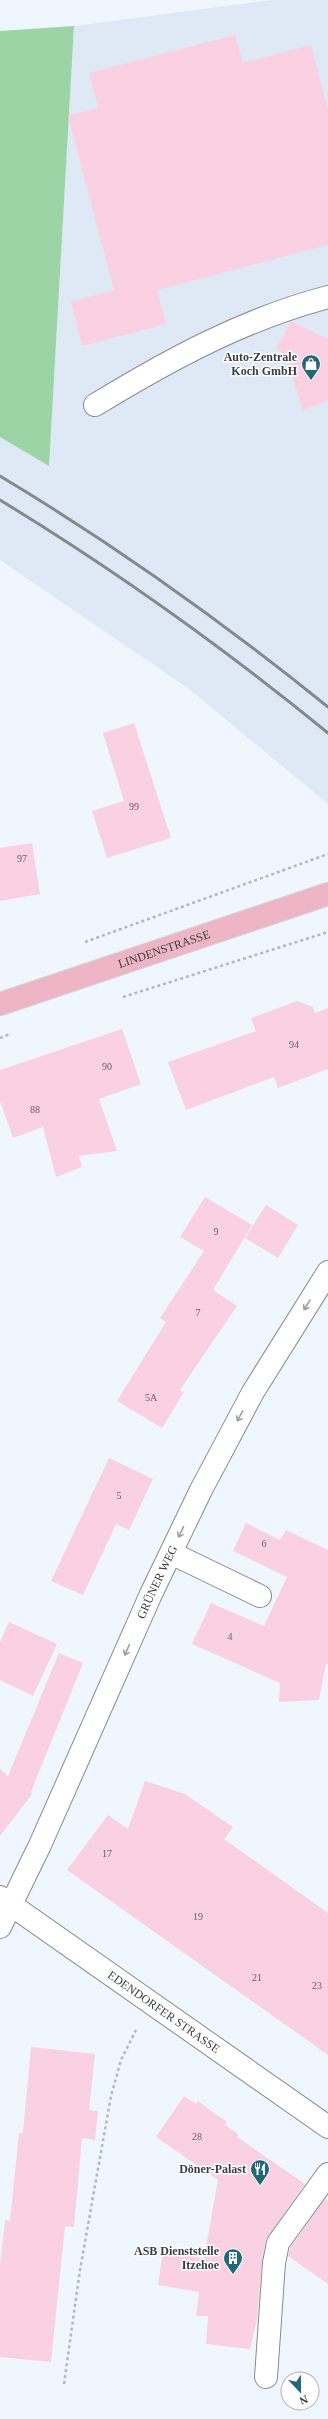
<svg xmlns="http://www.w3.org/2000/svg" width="328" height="2419" viewBox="0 0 328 2419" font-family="'Times New Roman',serif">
<rect width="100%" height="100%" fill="#f0f6fe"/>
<!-- built -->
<path fill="#dfe9f5" d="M271,0H328V804L189,689L0,560V437L49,465L74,26Z"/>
<!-- green -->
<path fill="#9cd4a6" d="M74,26L49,466L0,437V31Z"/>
<!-- building -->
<path fill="#f9d1e2" d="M235,35L243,63L311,45L328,109V245L157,290L166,324L82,346L71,302L114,290L68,116L98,108L89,73Z
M291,321L328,339V401L302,410L287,356L276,349Z
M134,723L171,838L107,858L92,811L124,801L103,733Z
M32,843L40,894L0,901V848Z
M297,1001L313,1007L315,1013L328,1008V1069L278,1088L274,1077L186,1110L168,1062L256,1031L251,1018Z
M122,1029L141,1084L99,1099L117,1151L79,1156L82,1167L56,1177L43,1127L13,1138L0,1101V1070Z
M205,1197L252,1225L213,1290L237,1306L180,1390L184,1392L162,1428L117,1401L166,1322L160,1318L204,1251L180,1237Z
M266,1205L298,1225L278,1258L245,1238Z
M109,1458L153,1479L129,1530L116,1524L83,1595L51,1581Z
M246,1523L280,1540L286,1530L328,1550V1664H326L319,1700L279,1702L280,1683L192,1644L211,1603L264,1626L287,1577L233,1551Z
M9,1622L57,1644L33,1696L0,1680V1642Z
M59,1653L83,1663L31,1792L32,1794L0,1836V1769L8,1776Z
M145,1781L185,1794L233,1827L224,1839L328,1913V2055L67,1870L108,1815L128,1829Z
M31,2047L95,2054L89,2110L98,2111L95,2140L82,2138L74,2227L65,2226L51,2362L0,2357V2265L5,2220L10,2221L19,2133H23Z
M184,2096L196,2104L198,2101L227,2122L225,2125L238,2134L237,2137L305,2184L266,2240L262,2262L257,2320L250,2349L206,2344L208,2316H196L199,2292L158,2285L163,2252L204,2258L218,2180L156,2137Z
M325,2199L328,2201V2284L288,2256L290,2248Z"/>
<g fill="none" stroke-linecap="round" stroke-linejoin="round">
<!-- minor casing -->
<g stroke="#838a93" stroke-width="24">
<g id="minor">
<path d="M95,405C169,360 244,319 328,297"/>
<path d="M171,1553L260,1596"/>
<path id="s1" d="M0,1897L328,2127"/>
<path id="s2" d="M0,1927L40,1845L151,1594L201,1490L253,1392L328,1272"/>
<path d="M266,2377L274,2263L278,2243L328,2174"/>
</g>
</g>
<!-- major casing -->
<g stroke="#d3d4d5" stroke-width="24">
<g id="major">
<path id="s3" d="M0,1004L328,894"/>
</g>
</g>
<!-- path -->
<path stroke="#b2b7bd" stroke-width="2.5" stroke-dasharray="3 3" stroke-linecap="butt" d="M85,942L328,854
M123,997L328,932
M0,1038L10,1034
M64,2384L80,2270L111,2096L121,2060L136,2030"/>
<!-- minor -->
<use href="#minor" stroke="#fff" stroke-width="22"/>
<!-- major -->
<use href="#major" stroke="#eeb5c6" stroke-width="22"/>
<!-- rail -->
<path stroke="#84898e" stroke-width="3" d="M0,476C115,545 224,623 328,707
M0,500C115,570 224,648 328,733"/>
</g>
<!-- one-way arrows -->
<defs><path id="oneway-shaft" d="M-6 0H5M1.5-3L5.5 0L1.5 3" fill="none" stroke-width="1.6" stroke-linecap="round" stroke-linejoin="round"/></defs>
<g stroke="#9c9ea0">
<use href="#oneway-shaft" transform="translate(307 1305) rotate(122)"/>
<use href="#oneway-shaft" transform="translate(240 1416) rotate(118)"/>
<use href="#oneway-shaft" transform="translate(181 1532) rotate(115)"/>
<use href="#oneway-shaft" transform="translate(127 1650) rotate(114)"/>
</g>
<!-- icons -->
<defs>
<g id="shop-pin" transform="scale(1)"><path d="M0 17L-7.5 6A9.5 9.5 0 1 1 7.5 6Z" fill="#226977" stroke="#fff"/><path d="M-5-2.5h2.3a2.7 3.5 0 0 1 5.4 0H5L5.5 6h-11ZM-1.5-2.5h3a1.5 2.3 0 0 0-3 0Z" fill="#fff"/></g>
<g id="restaurant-pin" transform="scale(1)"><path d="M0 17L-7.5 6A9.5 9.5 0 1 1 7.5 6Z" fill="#226977" stroke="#fff"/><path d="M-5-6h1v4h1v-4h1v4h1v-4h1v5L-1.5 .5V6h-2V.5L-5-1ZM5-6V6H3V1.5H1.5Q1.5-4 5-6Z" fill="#fff"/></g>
<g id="building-pin" transform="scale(1)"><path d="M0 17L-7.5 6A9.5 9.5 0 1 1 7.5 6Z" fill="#226977" stroke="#fff"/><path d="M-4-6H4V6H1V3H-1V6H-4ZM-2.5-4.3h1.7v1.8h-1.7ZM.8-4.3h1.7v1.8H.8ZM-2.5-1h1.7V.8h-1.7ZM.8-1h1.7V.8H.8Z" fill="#fff"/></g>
</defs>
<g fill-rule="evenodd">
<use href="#shop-pin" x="311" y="364"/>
<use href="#restaurant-pin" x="260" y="2169"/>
<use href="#building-pin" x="233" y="2258"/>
</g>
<g text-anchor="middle" stroke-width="3" stroke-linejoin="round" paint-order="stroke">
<!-- number labels -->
<g font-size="10" fill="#696168">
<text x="134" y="810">99</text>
<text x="22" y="862">97</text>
<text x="294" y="1048">94</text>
<text x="107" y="1070">90</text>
<text x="35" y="1113">88</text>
<text x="216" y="1235">9</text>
<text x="198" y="1316">7</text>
<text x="151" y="1401">5A</text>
<text x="119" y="1499">5</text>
<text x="264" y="1547">6</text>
<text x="230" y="1640">4</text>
<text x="107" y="1857">17</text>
<text x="198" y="1920">19</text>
<text x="257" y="1981">21</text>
<text x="317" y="1989">23</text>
<text x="197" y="2140">28</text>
</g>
<!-- poi labels -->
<g font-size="12" font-weight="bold" fill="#393c40" stroke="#fff" text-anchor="end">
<text x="297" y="361">Auto-Zentrale<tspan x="297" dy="14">Koch GmbH</tspan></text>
<text x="246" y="2173">Döner-Palast</text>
<text x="219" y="2255">ASB Dienststelle<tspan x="219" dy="14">Itzehoe</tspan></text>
</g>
<!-- street labels -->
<g font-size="12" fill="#393c40" stroke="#fff">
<text dy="4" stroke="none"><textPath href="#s3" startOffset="173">LINDENSTRASSE</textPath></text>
<text dy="4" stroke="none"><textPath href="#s2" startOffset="379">GRÜNER WEG</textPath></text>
<text dy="4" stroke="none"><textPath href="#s1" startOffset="200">EDENDORFER STRASSE</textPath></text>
</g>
</g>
<!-- north arrow -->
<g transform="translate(300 2391) rotate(158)"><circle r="19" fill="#ffffff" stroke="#b0b1b3"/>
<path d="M0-3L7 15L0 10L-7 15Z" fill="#226977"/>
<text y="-6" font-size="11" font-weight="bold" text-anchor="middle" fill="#393c40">N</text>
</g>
</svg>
